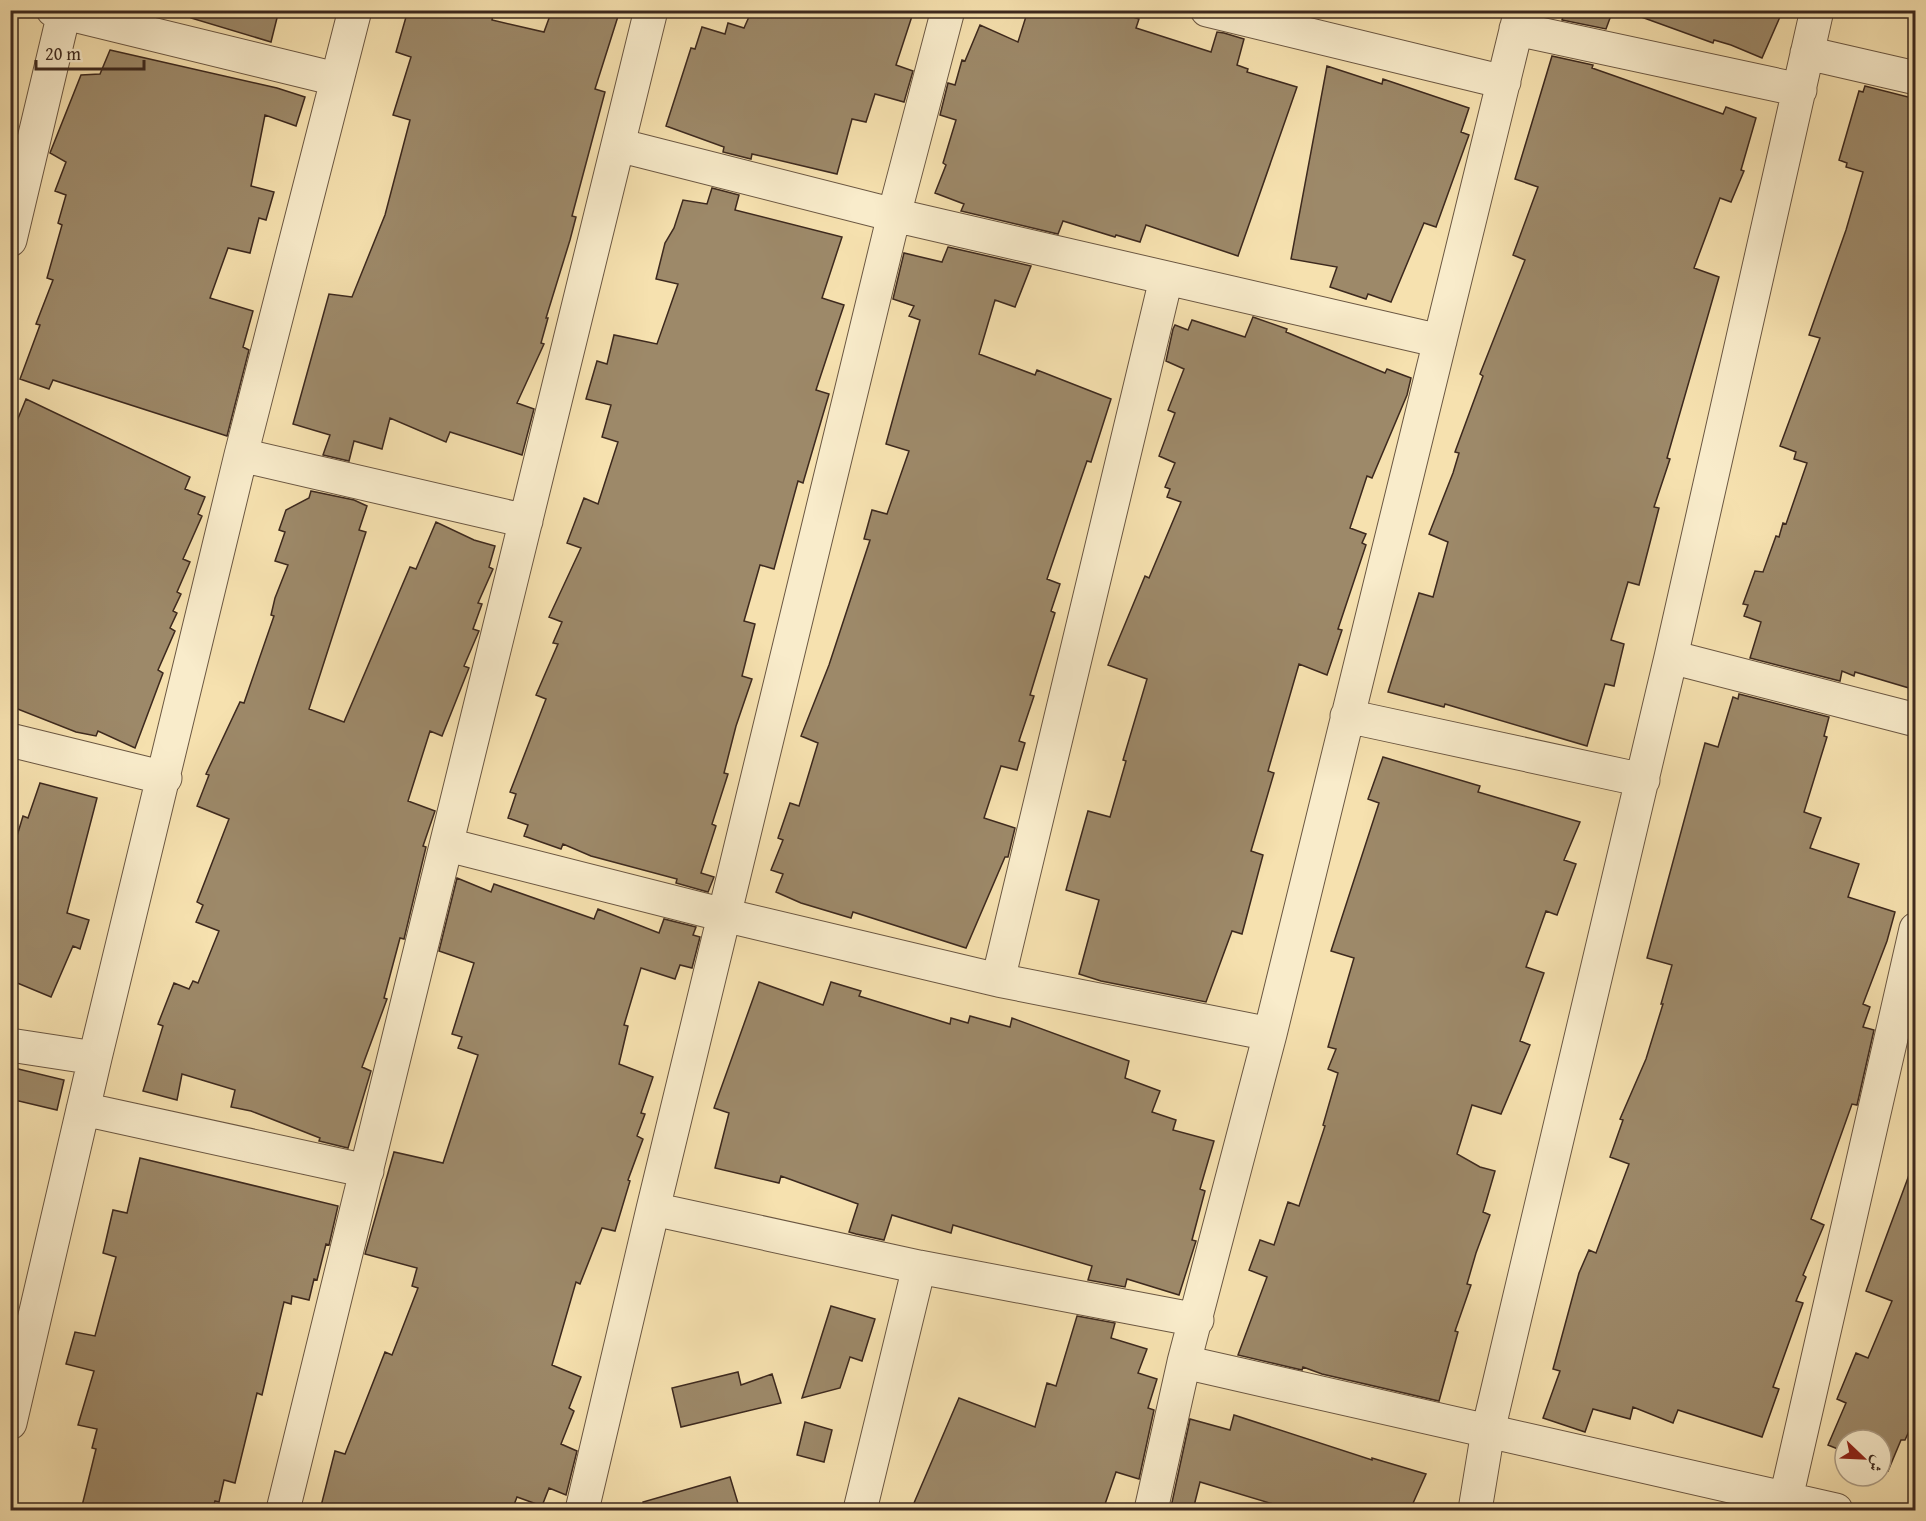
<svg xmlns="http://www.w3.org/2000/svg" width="1926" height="1521" viewBox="0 0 1926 1521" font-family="'Gentium Book Plus',Amiri,serif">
<rect width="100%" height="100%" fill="#f6e1af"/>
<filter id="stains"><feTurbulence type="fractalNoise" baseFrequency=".00333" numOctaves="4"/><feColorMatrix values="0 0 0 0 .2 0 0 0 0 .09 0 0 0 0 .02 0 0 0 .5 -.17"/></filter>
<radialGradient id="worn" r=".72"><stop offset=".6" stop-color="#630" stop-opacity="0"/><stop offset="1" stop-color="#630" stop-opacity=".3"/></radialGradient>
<!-- building -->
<path fill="#9d8969" stroke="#3d291e" stroke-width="1.5" d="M192,10H279L271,42L191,18Z
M408,10H494L492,20L544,32L552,10H620L595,89L605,92L572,216L576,217L570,240L546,318H548L541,343L544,344L517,403L534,409L522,455L450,432L446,442L390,418L382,449L354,441L349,461L323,455L330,435L293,424L329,294L352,297L385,215L410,120L393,115L411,57L396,52Z
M752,10H914L896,65L913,71L904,102L875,94L866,122L852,119L837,174L752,154L751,159L723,152L724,147L666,126L691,48L695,49L702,27L725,34L728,23L744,28Z
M1028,10H1113L1139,19L1136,28L1211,52L1217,32L1224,33L1244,39L1237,65L1248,69L1247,72L1297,87L1238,256L1146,225L1140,242L1116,235L1115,237L1063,221L1058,234L961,211L964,204L935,193L946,165L943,163L956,120L940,115L948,83L955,85L962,60L965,61L980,25L1018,42Z
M1565,10H1613L1606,29L1562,20Z
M1634,10H1783L1762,58L1731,45L1714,40L1713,43L1633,14Z
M110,50L277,88L305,97L296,126L265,115L251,186L274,192L266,220L259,218L250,253L228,248L210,298L253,311L243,347L249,350L227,436L53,380L49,389L20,379L40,325L36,324L53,280L47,278L62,225L58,223L66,195L55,191L66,162L50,153L81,75L100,74Z
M1552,56L1593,65L1592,68L1723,114L1726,107L1756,118L1741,170L1744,171L1731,202L1720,198L1694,268L1719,277L1667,458L1670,459L1654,507L1659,508L1639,585L1628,582L1611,640L1624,644L1614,686L1605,684L1587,746L1445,704L1444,707L1388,692L1419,593L1433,597L1448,542L1429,534L1453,473L1459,453L1455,452L1483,376L1480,374L1525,260L1513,255L1538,187L1515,179Z
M1327,66L1382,84L1383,79L1469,108L1461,132L1469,135L1436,227L1424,223L1391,302L1368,294L1366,299L1330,287L1337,267L1291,259Z
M1865,86L1916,99V666L1909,688L1855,672L1854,676L1842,671L1840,681L1750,658L1761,622L1744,616L1748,605L1743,604L1755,571L1763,572L1776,536L1779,537L1783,523L1786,524L1807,463L1794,459L1796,452L1780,446L1820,338L1809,335L1846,230L1863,172L1846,167L1847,163L1839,160L1859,91L1863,92Z
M712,188L739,195L735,210L842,237L822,298L844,305L816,390L829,394L803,483L798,481L774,569L760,565L744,621L755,624L742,676L752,679L736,726L724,773L728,774L712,824L716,826L701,873L714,877L708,892L676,883L677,879L591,856L563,844L561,849L524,836L528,825L508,818L516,794L510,792L546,699L536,695L558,644L553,643L562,622L549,617L581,548L567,543L584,498L598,504L618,442L602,437L611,405L586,399L597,361L607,364L614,335L657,344L678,284L656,279L665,243L674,228L683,200L707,204Z
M948,247L1031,266L1015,307L995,300L979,354L1035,375L1037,370L1111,399L1091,462L1087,461L1047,579L1060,584L1051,611L1055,613L1030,695L1034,696L1019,741L1025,743L1017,770L1001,766L984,818L1015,828L1008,857H1005L966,948L853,912L851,918L801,903L776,892L783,874L771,870L783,840L778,838L790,803L799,806L818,743L801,736L829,665L870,540L864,539L872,510L887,514L909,451L886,444L920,320L909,316L914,306L893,299L904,253L942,262Z
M1253,317L1287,329L1286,332L1385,373L1387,369L1411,378L1407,395L1372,478L1367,476L1350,528L1366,534L1362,543L1366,545L1338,629L1342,630L1327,675L1299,664L1268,771L1274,773L1251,851L1263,855L1242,934L1232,931L1206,1002L1101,981L1079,974L1099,900L1066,890L1088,811L1110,817L1126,761L1123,760L1147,679L1108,665L1145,576L1149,578L1181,502L1167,497L1170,489L1165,487L1175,463L1159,456L1175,413L1168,410L1184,369L1166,361L1173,329L1175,325L1188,330L1192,320L1245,337Z
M26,399L190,477L185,489L205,497L198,514L202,516L183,559L190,562L177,592L181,594L173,611L177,613L170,628L175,631L158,670L163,673L135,748L98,731L96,736L76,732L10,706V438Z
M311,491L354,500L367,506L359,530L366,532L309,709L344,722L410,567L416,569L436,522L474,540L495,546L489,567L493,569L478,603L482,604L473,629L479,631L464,666L469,668L442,736L430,731L408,801L435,811L423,846L426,847L404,939L400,938L384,998L387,999L362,1067L371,1071L348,1148L319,1141L320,1138L251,1111L231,1107L235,1090L182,1074L177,1100L143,1091L163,1026L158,1024L174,983L189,989L193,981L198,983L219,931L196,922L203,905L197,902L229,819L197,806L209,775L206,774L240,702L244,703L274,616L271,615L275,598L288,565L275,561L285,532L279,530L286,510L309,498Z
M1739,694L1829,717L1824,736L1827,737L1804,812L1821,818L1810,848L1859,864L1848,897L1895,912L1887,941L1863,1004L1870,1007L1863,1027L1874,1030L1857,1105L1852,1104L1811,1219L1824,1225L1803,1275L1806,1277L1796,1301L1803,1303L1773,1387L1779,1389L1762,1437L1678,1410L1673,1423L1633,1407L1630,1419L1593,1409L1585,1432L1543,1418L1560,1371L1553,1369L1579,1273L1589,1250L1596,1253L1629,1164L1610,1157L1623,1120L1620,1119L1646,1059L1663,1004H1661L1672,965L1647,958L1705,743L1718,747L1733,697L1738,699Z
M1383,757L1480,786L1478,792L1580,822L1564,860L1576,864L1557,915L1546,911L1526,967L1544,973L1520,1041L1530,1045L1501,1114L1472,1105L1457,1154L1480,1167L1495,1171L1483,1212L1490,1215L1476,1253L1467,1284L1471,1285L1455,1331L1458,1332L1439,1401L1322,1374L1303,1367L1302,1370L1238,1355L1267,1277L1249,1270L1260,1240L1274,1245L1288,1202L1299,1206L1325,1126L1323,1125L1338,1073L1328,1069L1336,1049L1328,1047L1354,958L1331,951L1379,803L1368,799Z
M40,783L97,798L67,913L89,920L80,949L73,946L51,997L10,980V859L23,816L28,818Z
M457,878L491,892L494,884L594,919L598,909L659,933L664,919L696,927L693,935L700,937L692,968L680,965L675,979L641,968L624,1025L628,1026L619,1064L653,1077L641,1113L645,1114L637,1136L643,1139L628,1180L630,1181L615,1231L602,1228L580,1284L576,1282L552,1365L581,1377L569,1408L574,1411L561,1444L577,1451L566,1495L549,1488L542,1506L517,1497L512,1510H320L335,1451L345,1454L385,1352L392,1355L418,1288L412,1286L417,1268L365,1254L394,1152L443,1163L478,1055L458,1048L462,1037L452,1034L474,963L439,951Z
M759,982L823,1005L831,982L861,991L859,996L950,1024L951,1018L968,1023L970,1016L1010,1027L1012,1018L1129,1061L1125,1078L1160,1091L1152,1112L1176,1120L1173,1130L1214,1141L1200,1189L1205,1191L1192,1240L1196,1241L1179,1295L1127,1279L1125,1287L1088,1280L1092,1266L953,1225L951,1233L892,1215L884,1240L856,1234L849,1232L858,1204L781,1176L779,1183L715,1168L729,1113L714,1108Z
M10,1067L64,1080L57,1110L10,1099Z
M140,1158L338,1206L329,1245L326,1244L317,1280L314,1279L309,1300L292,1296L291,1304L284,1302L262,1395L257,1393L235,1483L224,1480L219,1502L215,1501L212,1510H81L96,1449L92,1448L97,1429L78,1425L94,1371L66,1364L75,1332L95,1336L116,1257L103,1253L113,1210L127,1213Z
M1912,1167H1916V1416L1905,1440H1901L1888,1471L1881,1468V1440H1845V1452L1828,1445L1846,1403L1837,1399L1856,1353L1868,1358L1892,1301L1866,1291Z
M831,1306L875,1319L862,1361L850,1357L840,1388L802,1398Z
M1077,1316L1115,1323L1111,1338L1147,1349L1138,1373L1157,1379L1148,1408L1154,1410L1139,1479L1116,1472L1103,1510H911L959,1398L1035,1427L1047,1383L1056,1386Z
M738,1372L741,1385L772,1374L781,1403L681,1427L672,1388Z
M1234,1415L1372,1460V1458L1426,1474L1410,1510H1293L1200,1482L1193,1510L1171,1507L1190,1419L1230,1430Z
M805,1422L832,1430L824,1462L797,1455Z
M730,1477L740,1510H644L643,1502Z"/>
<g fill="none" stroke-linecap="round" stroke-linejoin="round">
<!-- minor casing -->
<g stroke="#6b5742" stroke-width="35">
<path id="minor" d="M53,10L336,79
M1207,10L1504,82
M1516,29L1800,90
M1807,53L1916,78
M618,145L894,215L1440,341
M10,240L64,13
M241,455L526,521
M1671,657L1916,720
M1347,716L1643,780
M10,740L165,778
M448,845L724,915L998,980L1270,1034
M998,980L1166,279
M10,1045L95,1058
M83,1109L367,1171
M653,1209L919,1267L1197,1320
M1184,1362L1836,1510
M10,1423L95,1058L241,455L355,10
M1786,1498L1916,929
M283,1510L651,10
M582,1510L653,1209L894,215L948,10
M860,1510L919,1267
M1151,1510L1184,1362L1270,1034L1521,10
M1475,1510L1488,1431L1671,657L1817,10"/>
</g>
<!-- minor -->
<use href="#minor" stroke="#f9eccb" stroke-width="33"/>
</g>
<!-- margin -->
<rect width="1926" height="1521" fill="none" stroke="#f6e1af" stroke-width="36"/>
<rect x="12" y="12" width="1902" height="1497" fill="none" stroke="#3d291e" stroke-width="3"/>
<rect x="18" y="18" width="1890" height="1485" fill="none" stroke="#3d291e" stroke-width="1.5"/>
<!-- north arrow -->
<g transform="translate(1863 1458) rotate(113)"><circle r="28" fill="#f9eccb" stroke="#ae9e86" stroke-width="1.5"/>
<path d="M0-4.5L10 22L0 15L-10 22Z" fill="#8f2418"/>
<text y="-9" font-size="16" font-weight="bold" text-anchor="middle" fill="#3d291e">ش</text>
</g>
<!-- scale -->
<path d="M36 60v9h108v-9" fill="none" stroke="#3d291e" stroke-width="3"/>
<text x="45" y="60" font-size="18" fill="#3d291e" stroke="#f9eccb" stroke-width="4.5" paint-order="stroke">20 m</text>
<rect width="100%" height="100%" filter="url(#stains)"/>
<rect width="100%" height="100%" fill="url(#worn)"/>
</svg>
